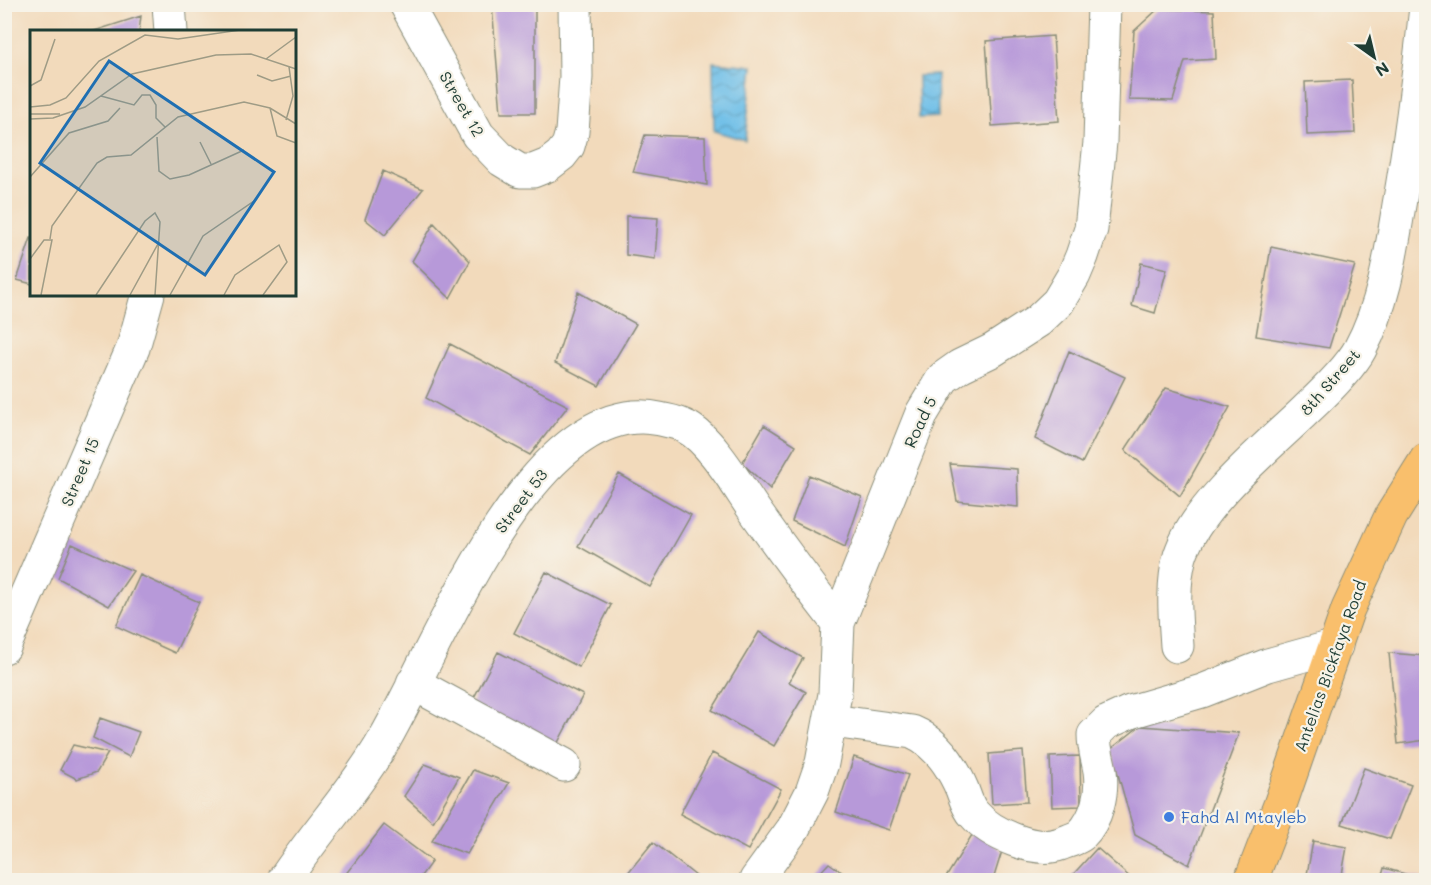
<svg xmlns="http://www.w3.org/2000/svg" width="1431" height="885" viewBox="0 0 1431 885" font-family="Mali,sans-serif">
<defs>
<pattern id="water-waves" width="16" height="10" patternUnits="userSpaceOnUse" patternTransform="scale(1.5)"><rect width="16" height="10" fill="#6cbee8"/><path d="M0 5q4-4 8 0t8 0" fill="none" stroke="#589cbd"/></pattern>
</defs>
<rect width="100%" height="100%" fill="#f7f3e8"/>
<filter id="ink" filterUnits="userSpaceOnUse"><feTurbulence type="fractalNoise" baseFrequency=".0167" numOctaves="2"/><feDisplacementMap in="SourceGraphic" scale="12" xChannelSelector="R" yChannelSelector="G"/><feConvolveMatrix kernelMatrix="1 2 1 2 8 2 1 2 1" color-interpolation-filters="sRGB"/></filter>
<filter id="wash" filterUnits="userSpaceOnUse"><feTurbulence type="fractalNoise" baseFrequency=".008" numOctaves="4" result="noise"/><feDisplacementMap in="SourceGraphic" scale="24" xChannelSelector="R" yChannelSelector="G"/><feGaussianBlur stdDeviation="1.35" result="paint"/><feColorMatrix in="noise" values="0 0 0 0 0 0 0 0 0 0 0 0 0 0 0 0 0 1.4 0 .05"/><feComposite in="paint" operator="in"/></filter>
<g filter="url(#wash)">
<rect width="100%" height="100%" fill="#f2dabb"/>
<!-- water -->
<path fill="url(#water-waves)" stroke="#467e8e" stroke-width="1.5" d="M713,62L753,66L745,140L714,131Z
M937,75L938,117L919,118L918,76Z"/>
<g id="blocks">
<!-- building -->
<path fill="#b799d9" d="M492,5H535V113H501Z
M1158,9L1214,11L1216,59L1185,61L1173,101L1129,100L1134,31Z
M141,16L139,32H94V31Z
M1053,36L1059,121L992,126L986,41Z
M1352,80L1355,133L1307,135L1305,82Z
M645,135L705,137L707,185L633,172Z
M383,171L423,189L385,235L365,219Z
M626,216L658,218L655,259L626,255Z
M434,223L470,261L450,298L412,261Z
M31,238H32V284L17,280Z
M1271,247L1355,265L1329,348L1256,336Z
M1141,263L1167,269L1155,313L1132,306Z
M578,292L636,324L599,386L555,363Z
M450,344L568,406L530,455L426,398Z
M1069,351L1125,377L1082,463L1035,439Z
M1166,388L1230,407L1180,496L1125,450Z
M764,425L796,445L770,489L742,463Z
M950,464L1017,469L1018,507L957,501Z
M619,474L691,515L650,587L578,546Z
M809,475L862,497L845,547L792,521Z
M72,544L133,571L109,606L58,578Z
M546,572L611,605L579,667L514,633Z
M140,575L199,602L175,653L116,626Z
M759,632L803,658L789,682L806,692L774,746L712,710Z
M498,652L583,695L554,750L469,707Z
M1389,653L1426,656V740L1398,744Z
M100,718L139,732L129,757L93,738Z
M1140,726L1239,733L1189,865L1135,835L1111,749Z
M73,745L108,753L97,772L77,779L60,770Z
M1023,751L1027,802L992,804L989,754Z
M712,753L781,789L748,850L680,814Z
M1080,756L1081,806L1052,807L1050,757Z
M854,757L908,775L889,830L836,812Z
M425,764L459,777L433,822L404,796Z
M1364,768L1411,785L1390,839L1342,824Z
M473,770L509,783L467,854L432,841Z
M384,825L432,861L418,880H341Z
M975,830L1002,851L993,880L945,879Z
M1313,841L1347,847L1341,880H1306Z
M653,842L701,880H622Z
M1097,848L1133,880H1068Z
M829,863L853,880H813Z
M1384,868L1426,880H1381Z"/>
</g>
</g>
<g filter="url(#ink)">
<use href="#blocks" fill-opacity="0" stroke="#888c78" stroke-width="1.5"/>
<g fill="none" stroke-linecap="round" stroke-linejoin="round">
<!-- minor casing -->
<g stroke="#888c78" stroke-width="35">
<path id="minor" d="M169,4L171,32
M406,4L478,135L502,160L520,171H533L548,165L561,155L568,146L572,132L576,77L575,4
M1177,646C1175,616 1172,585 1180,556C1196,505 1268,447 1306,410C1323,394 1350,368 1360,349C1384,304 1391,254 1399,205C1411,139 1419,73 1426,7
M4,647L133,348L148,294
M413,683L564,765
M832,721L912,732C936,742 952,766 962,789C965,797 968,808 974,814C991,834 1035,853 1060,844C1067,841 1076,839 1081,835C1097,819 1103,793 1100,771C1098,759 1094,748 1094,735L1106,723L1130,712L1202,691L1268,665L1336,646
M284,880C313,836 349,797 377,752C432,666 529,390 660,419C669,421 678,422 686,427C712,440 739,489 757,514C783,551 810,587 838,623
M756,880L793,829L812,792L822,763L835,694L838,623L922,413L943,378L960,366L993,350L1038,321L1058,302L1074,275L1082,256L1091,229L1100,142L1104,4"/>
</g>
<!-- highway casing -->
<g stroke="#888c78" stroke-width="35">
<path id="highway" d="M1251,880L1280,805L1348,609L1391,516L1426,460"/>
</g>
<!-- minor -->
<use href="#minor" stroke="#fff" stroke-width="33"/>
<!-- highway -->
<use href="#highway" stroke="#f9bf6c" stroke-width="33"/>
</g>
</g>
<!-- markers -->
<circle fill="#3f7fe0" stroke="#f7f3e8" stroke-width="2" cx="1169" cy="817" r="6"/>
<g text-anchor="middle" stroke-width="4.5" stroke-linejoin="round" paint-order="stroke">
<!-- street labels -->
<g font-size="16" fill="#1f3d34" stroke="#f7f3e8">
<text transform="translate(462 104) rotate(60)" y="6">Street 12</text>
<text transform="translate(1330 382) rotate(-49)" y="6">8th Street</text>
<text transform="translate(920 422) rotate(-65)" y="6">Road 5</text>
<text transform="translate(80 472) rotate(-67)" y="6">Street 15</text>
<text transform="translate(521 501) rotate(-53)" y="6">Street 53</text>
<text transform="translate(1330 666) rotate(-70)" y="6">Antelias Bickfaya Road</text>
</g>
<!-- shop labels -->
<g font-size="16" fill="#366cbe" stroke="#f7f3e8" text-anchor="start">
<text x="1181" y="823">Fahd Al Mtayleb</text>
</g>
</g>
<!-- overview -->
<g transform="translate(30 30)">
<rect width="266" height="266" fill="#f2dabb"/>
<path fill="none" stroke="#9e9b85" stroke-width="1.5" d="M236,29L266,7M227,45L242,51L261,46M0,56L11,50L25,9M71,66L104,75L112,65H120L126,75V88L135,97M0,77L20,75L36,68L69,31L115,5L148,9L210,0M240,78L247,106L266,113M0,84H30M0,89L23,88L55,77L102,44L186,25L221,24L266,39M256,90L263,66L259,37M127,107L129,141L140,149L159,145L214,120M170,112L181,134M0,147L39,103L78,91L90,78M20,209L22,196L67,133L77,127L101,125L148,87L214,72L240,78L266,94M0,229L14,210H22L11,265M66,265L115,191L125,183L130,192L125,265M100,265L129,212M140,265L173,206L227,169M194,265L205,245L249,215L257,232L233,265"/>
<path fill="#1f6fb2" fill-opacity="0.15" stroke="#1f6fb2" stroke-width="3" d="M79,31L244,142L175,245L10,133Z"/>
<rect width="266" height="266" fill="none" stroke="#1f3d34" stroke-width="3"/>
</g>
<!-- margin -->
<rect width="1431" height="885" fill="none" stroke="#f7f3e8" stroke-width="24"/>
<!-- north arrow -->
<g transform="translate(1374 57) rotate(146)" stroke="#f7f3e8" stroke-width="4.5" paint-order="stroke">
<path d="M0-4.5L10 22L0 15L-10 22Z" fill="#1f3d34"/>
<text y="-9" font-size="16" font-weight="bold" text-anchor="middle" fill="#1f3d34">N</text>
</g>
</svg>
